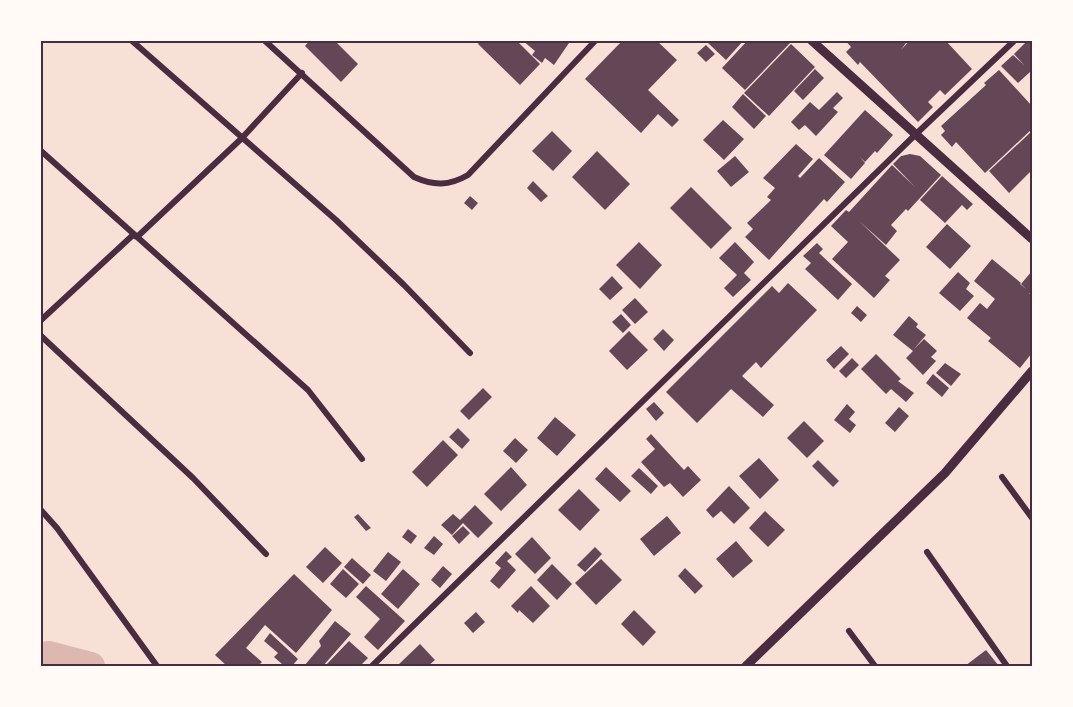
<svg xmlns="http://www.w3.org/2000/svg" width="1073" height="707" viewBox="0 0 1073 707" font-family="Inter,sans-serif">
<rect width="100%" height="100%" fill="#f7e1d7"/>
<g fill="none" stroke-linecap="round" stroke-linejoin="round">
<!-- river -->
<path stroke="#dcb8b0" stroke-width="28" d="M40,657L49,655L91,666"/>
</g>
<!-- building -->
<path fill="#644757" d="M310,40H334L358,64L341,82L305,46Z
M481,40H516L540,64L520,85L478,44Z
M522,40H571L554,65L545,58L542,63L532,55L535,51Z
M623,40H656L677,60L648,90L679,120L672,127L658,114L641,133L585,79Z
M711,40H744L726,60L708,43Z
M748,40H787L790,43L745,90L722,68Z
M845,40H908L901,50L910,40H945L972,69L945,95L940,90L928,102L933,107L918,122L860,62L858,65L846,52L851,47Z
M1028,40H1032V74L1030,72L1018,83L1001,66L1013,55L1024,65L1014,54Z
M791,44L815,67L769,116L744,93Z
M706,45L715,54L706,62L697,53Z
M815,69L824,78L803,100L794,91Z
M999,70L1032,106V129L985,173L956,142L952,147L941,135L945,131L941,126L986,85L984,83Z
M837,92L843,98L833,108L838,112L816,136L805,125L799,130L791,122L810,102L819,110Z
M743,94L766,116L754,129L732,107Z
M865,110L893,135L877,153L875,151L865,162L860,157L865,163L851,179L824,155Z
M723,120L744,139L724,160L703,140Z
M552,131L572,151L553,171L532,151Z
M1032,131V170L1009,193L989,171Z
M796,144L813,159L798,176L800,178L819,158L845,182L827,202L824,199L769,260L745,237L753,229L747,223L771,200L767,197L775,188L763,178Z
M597,151L630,184L605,210L572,177Z
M910,154L920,156L941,175L908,211L906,209L891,225L897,231L886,245L859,221L900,260L885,276L890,280L874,298L832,259L848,242L831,226L846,210L849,212L892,165L915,187L893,164L901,156Z
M735,156L749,172L731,187L717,171Z
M942,176L973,204L967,210L962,205L945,223L920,200Z
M533,181L548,196L541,202L527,188Z
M691,187L732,228L711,249L670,208Z
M470,196L478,203L472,210L464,203Z
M947,224L971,246L950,269L926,247Z
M639,242L662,265L640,289L616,265Z
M735,242L754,262L744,273L751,280L733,297L724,288L737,275L719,258Z
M817,243L823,249L819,253L852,284L838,300L805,269L811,263L803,256Z
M992,259L1021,283L1020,284L1026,289L1021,284L1032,271V294L1029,293L1032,296V353L1020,368L988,341L991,338L967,318L980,303L987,309L995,299L974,281Z
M958,272L970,283L966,289L974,296L960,311L939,293Z
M612,276L623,288L610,300L599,289Z
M788,283L817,310L761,368L756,362L742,376L774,405L763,417L731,389L697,423L666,392L772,286L779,293Z
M635,298L648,312L635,324L622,310Z
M857,306L867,315L861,322L851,313Z
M621,314L631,325L623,333L612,322Z
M909,316L918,324L916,327L926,335L914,349L924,339L937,351L931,357L936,361L923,375L906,358L913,351L893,335Z
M663,329L674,340L664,351L653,339Z
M629,331L648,350L627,370L609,351Z
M841,346L849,354L834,369L826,360Z
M876,354L901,379L898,381L914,393L906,402L891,389L886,394L861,369Z
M852,358L859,365L846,378L839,371Z
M945,363L961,374L951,386L936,373Z
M933,374L949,388L942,397L926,383Z
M483,388L492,397L469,420L460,411Z
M654,402L664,413L656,421L646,409Z
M847,404L855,412L849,419L856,425L850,433L834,420Z
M899,407L909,416L895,432L885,423Z
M555,417L576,435L557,456L537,438Z
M804,421L824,441L807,458L787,438Z
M458,428L470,440L462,449L449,437Z
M651,434L684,470L688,466L701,480L683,497L670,483L664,487L641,462L655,449L646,439Z
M515,438L528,450L516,463L503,451Z
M443,440L458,455L427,487L412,472Z
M759,458L779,480L760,499L739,476Z
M818,460L839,481L833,487L812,466Z
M511,467L527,485L501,511L484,494Z
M606,467L631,491L620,502L595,479Z
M639,468L658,486L651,494L631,476Z
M729,486L750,508L734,524L721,511L713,518L706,510Z
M579,489L600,510L580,531L558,510Z
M475,505L493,523L478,538L463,523L452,535L441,525L453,514L460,520Z
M765,511L785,530L768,547L749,528Z
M358,514L371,528L366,531L354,517Z
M667,516L681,533L654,556L640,539Z
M463,526L470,533L459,544L452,536Z
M408,529L417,536L411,544L402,537Z
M434,536L443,544L434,555L424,548Z
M532,537L551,558L535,574L515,554Z
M736,541L753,561L733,578L716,559Z
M325,547L342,563L323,583L306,567Z
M595,547L602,554L585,572L577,565Z
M506,551L512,557L507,561L516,570L499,589L490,581L501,568L495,563Z
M388,552L401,562L386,581L373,571Z
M352,558L371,575L363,584L344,567Z
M601,559L622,580L596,605L575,583Z
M552,564L572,584L557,600L537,580Z
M443,566L452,574L440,588L431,580Z
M685,568L703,586L695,594L678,576Z
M343,569L359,584L346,598L330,584Z
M403,569L420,584L398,609L381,594Z
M294,574L332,610L296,653L265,625L246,648L262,662L258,666H227L215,655Z
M366,586L405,621L378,650L364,637L380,619L356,597Z
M531,586L550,606L533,623L519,610L518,613L511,606Z
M634,610L656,632L643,646L621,624Z
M476,612L485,622L473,633L464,623Z
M335,621L351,634L323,666H304L321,646L319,641Z
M270,633L298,659L292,666H280L282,664L274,657L278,653L264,641Z
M349,641L368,658L360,666H325Z
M420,644L435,660L428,666H397Z
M986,650L999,666H965Z"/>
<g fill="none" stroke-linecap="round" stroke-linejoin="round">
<!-- minor -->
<path stroke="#4a2c40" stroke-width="6" d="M131,40L336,220L404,285L470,353
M264,40L414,177C434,186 449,186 468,175L596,40
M40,150L308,390L362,459
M40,321L133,235L137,237L241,139L302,73
M40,335L193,478L266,554
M1002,477L1032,518
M40,509L57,528L157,666
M927,552L1007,666
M849,631L875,666
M372,666L915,135L1015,40"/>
<!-- tertiary -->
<path stroke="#4a2c40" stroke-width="9" d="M811,40L1032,239
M746,666L945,473L1032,371"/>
</g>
<!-- border -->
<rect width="1073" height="707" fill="none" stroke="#fffaf5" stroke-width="84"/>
<rect x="42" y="42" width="989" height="623" fill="none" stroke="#4a2c40" stroke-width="2"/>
</svg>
